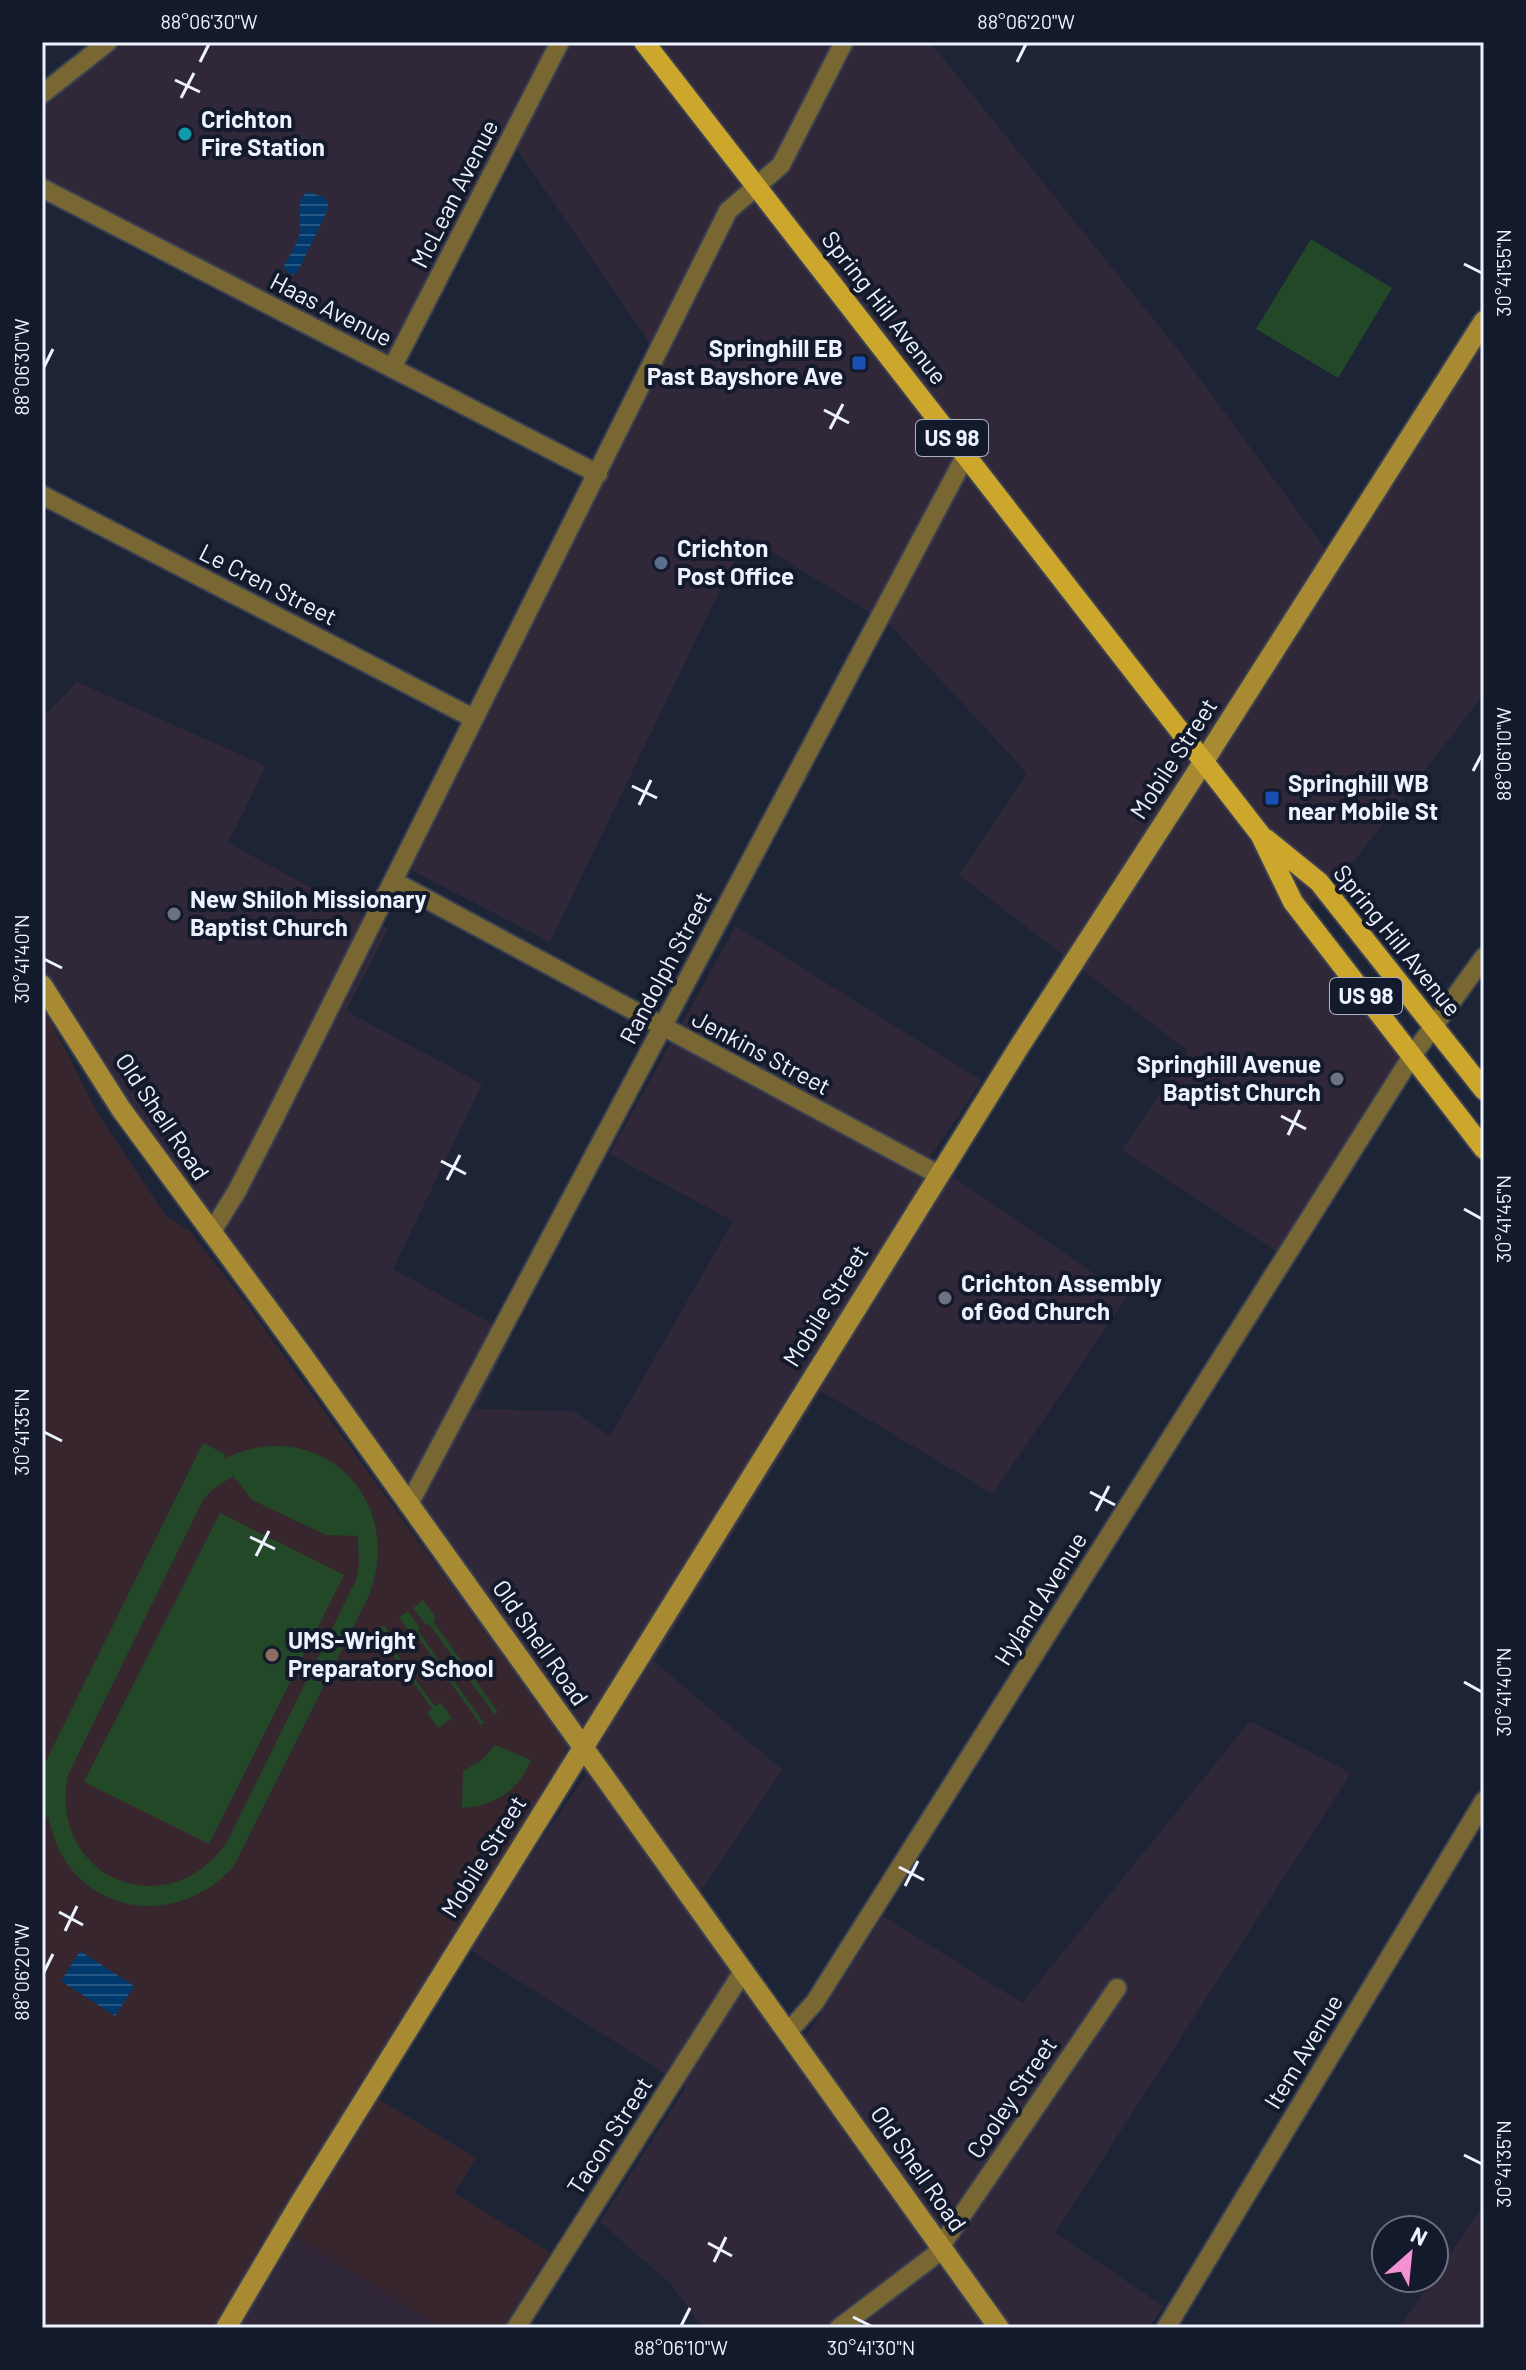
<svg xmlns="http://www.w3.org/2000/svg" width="1526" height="2370" viewBox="0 0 1526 2370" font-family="Barlow,sans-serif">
<defs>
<pattern id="water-rules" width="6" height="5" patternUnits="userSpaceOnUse" patternTransform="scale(2)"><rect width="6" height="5" fill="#003a6c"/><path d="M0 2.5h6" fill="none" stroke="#265782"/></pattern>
</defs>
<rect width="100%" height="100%" fill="#1d2436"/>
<!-- commercial -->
<path fill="#302838" d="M126,42H930L1179,351L1338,566L1484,341V694L1339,880L1293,918L1404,1059L1278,1252L1122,1150L1188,1051L959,875L1027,773L889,624L746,536L550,942L409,869L662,361L506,133L389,354L42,180V106Z
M77,682L266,766L228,843L388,929L346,1011L482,1084L393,1269L512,1335L475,1409L573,1411L610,1436L733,1221L609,1154L736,926L982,1081L928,1160L1127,1296L993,1494L821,1391L654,1661L782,1770L689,1909L791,2060L883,1916L1022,2003L1250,1721L1351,1773L1055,2233L1163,2306L1149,2328H704L670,2283L600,2222L686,2087L467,1948L586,1775L437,1566L42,972V718Z
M1484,2204V2328H1399L1434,2278Z
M294,2235L442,2328H236Z"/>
<!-- education -->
<path fill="#38262e" d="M42,1005L98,1114L165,1215L189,1230L245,1302L566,1745L565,1761L359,2087L476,2158L454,2193L550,2252L503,2328H442L294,2236L235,2328H42Z"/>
<!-- pitch -->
<path fill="#224828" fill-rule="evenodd" d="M1311,239L1392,288L1338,378L1256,329Z
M203,1443L225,1454L224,1459C318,1412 408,1499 368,1597L234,1866C171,1936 64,1911 48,1815L42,1827V1769ZM233,1476L252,1500L326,1535L358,1536L359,1565L356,1580L228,1840C170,1929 47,1879 68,1775L203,1500L212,1490Z
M220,1513L344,1575L209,1844L84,1782Z
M423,1600L436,1618L433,1621L498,1712L494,1714L429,1624L426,1625L413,1608Z
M408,1611L420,1628L418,1631L484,1723L481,1725L415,1633L411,1635L399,1617Z
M384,1625L395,1641L390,1645L435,1706L441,1703L452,1718L438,1728L427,1713L432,1708L387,1647L381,1651L370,1635Z
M495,1745L531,1760C518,1791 495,1806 462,1808L463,1771L482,1760Z"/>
<!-- water -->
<path fill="url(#water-rules)" d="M307,192L324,197L328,204V209L298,271L293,275L285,270L284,266C290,254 299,243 300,230C302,216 294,203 307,192Z
M80,1951L134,1986L115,2016L61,1981Z"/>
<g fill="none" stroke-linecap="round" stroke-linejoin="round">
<!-- street casing -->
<g stroke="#3a4152" stroke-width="22">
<path id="street" d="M42,94L108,42
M42,188L598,474
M392,368L560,42
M42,495L473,718
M393,881L939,1175
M211,1233L237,1191L276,1115L728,211L781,165L844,42
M409,1504L966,455
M788,2032L815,2002L1412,1056L1484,957
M516,2328L744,1970
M839,2328L935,2255L941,2246L1117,1988
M1166,2328L1484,1801"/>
</g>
<!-- secondary casing -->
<g stroke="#3a4152" stroke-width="24">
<path id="secondary" d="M42,985L121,1109L303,1356L999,2328
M226,2328L300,2203L1019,1047L1204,761L1484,321"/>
</g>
<!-- primary casing -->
<g stroke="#3a4152" stroke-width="24">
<path id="primary" d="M644,42L1260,834L1293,902L1484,1149
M1266,839L1319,882L1484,1090"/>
</g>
<!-- street -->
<use href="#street" stroke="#786633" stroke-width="18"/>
<!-- secondary -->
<use href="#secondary" stroke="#a88a32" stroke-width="20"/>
<!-- primary -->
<use href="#primary" stroke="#cda62c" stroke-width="20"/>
</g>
<!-- ticks -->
<path fill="none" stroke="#edf2ff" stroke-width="3" d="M200,62L209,44M1017,62L1026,44M175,80L200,92M181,98L194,73M1464,264L1482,273M44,367L53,349M824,410L849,423M830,429L843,404M1473,771L1482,754M632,786L657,798M639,805L651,780M44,959L62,968M1281,1116L1306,1129M1288,1135L1300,1110M441,1161L466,1174M447,1180L460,1155M1464,1209L1482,1219M44,1432L62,1441M1090,1492L1115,1505M1096,1511L1109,1486M250,1537L275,1549M256,1556L269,1531M1464,1682L1482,1692M899,1867L924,1880M905,1886L918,1861M59,1912L83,1925M65,1931L77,1906M44,1972L53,1954M1464,2155L1482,2164M708,2243L732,2256M714,2262L726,2237M853,2317L871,2326M681,2326L690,2308"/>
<!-- markers -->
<circle fill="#0f9aa8" stroke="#131a2c" stroke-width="3" cx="185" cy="134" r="8"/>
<g fill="#1a4fb4" stroke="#131a2c" stroke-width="3">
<rect x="851" y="355" width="16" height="16" rx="4"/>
<rect x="1264" y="790" width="16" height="16" rx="4"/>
</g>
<circle fill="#5c6f8a" stroke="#131a2c" stroke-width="3" cx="661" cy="563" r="8"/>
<g fill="#6b7280" stroke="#131a2c" stroke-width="3">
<circle cx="174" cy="914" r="8"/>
<circle cx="1337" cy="1079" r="8"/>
<circle cx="945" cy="1298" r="8"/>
</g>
<circle fill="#8d6e63" stroke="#131a2c" stroke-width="3" cx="272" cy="1655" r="8"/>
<g text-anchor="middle" stroke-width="8" stroke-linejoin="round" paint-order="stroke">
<!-- shield labels -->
<g fill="#131a2c" stroke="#acb1c0" stroke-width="2">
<rect x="916" y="420" width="72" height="36" rx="6"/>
<rect x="1330" y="978" width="72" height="36" rx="6"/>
</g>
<g font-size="22" font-weight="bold" fill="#edf2ff">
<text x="952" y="446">US 98</text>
<text x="1366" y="1004">US 98</text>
</g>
<!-- poi labels -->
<g font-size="24" font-weight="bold" fill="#edf2ff" stroke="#131a2c" text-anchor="start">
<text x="201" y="128">Crichton<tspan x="201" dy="28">Fire Station</tspan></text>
<text x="843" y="357" text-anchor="end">Springhill EB<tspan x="843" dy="28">Past Bayshore Ave</tspan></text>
<text x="677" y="557">Crichton<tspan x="677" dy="28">Post Office</tspan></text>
<text x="1288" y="792">Springhill WB<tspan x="1288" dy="28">near Mobile St</tspan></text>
<text x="190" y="908">New Shiloh Missionary<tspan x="190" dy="28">Baptist Church</tspan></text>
<text x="1321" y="1073" text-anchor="end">Springhill Avenue<tspan x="1321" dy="28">Baptist Church</tspan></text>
<text x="961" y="1292">Crichton Assembly<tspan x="961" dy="28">of God Church</tspan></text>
<text x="288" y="1649">UMS-Wright<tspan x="288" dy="28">Preparatory School</tspan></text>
</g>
<!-- street labels -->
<g font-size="24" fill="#edf2ff" stroke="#131a2c">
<text transform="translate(455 194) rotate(-63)" y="8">McLean Avenue</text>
<text transform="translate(884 308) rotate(52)" y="8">Spring Hill Avenue</text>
<text transform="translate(331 310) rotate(27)" y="8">Haas Avenue</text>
<text transform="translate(268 585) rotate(27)" y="8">Le Cren Street</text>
<text transform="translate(1174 759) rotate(-57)" y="8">Mobile Street</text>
<text transform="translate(1397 941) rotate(51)" y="8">Spring Hill Avenue</text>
<text transform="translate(666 968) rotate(-62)" y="8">Randolph Street</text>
<text transform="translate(761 1053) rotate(28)" y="8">Jenkins Street</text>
<text transform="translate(162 1117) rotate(56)" y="8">Old Shell Road</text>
<text transform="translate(826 1306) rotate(-58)" y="8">Mobile Street</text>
<text transform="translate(1041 1599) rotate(-58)" y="8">Hyland Avenue</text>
<text transform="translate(540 1643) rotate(55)" y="8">Old Shell Road</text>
<text transform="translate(484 1857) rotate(-58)" y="8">Mobile Street</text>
<text transform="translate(1304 2052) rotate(-59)" y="8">Item Avenue</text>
<text transform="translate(1012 2098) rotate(-56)" y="8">Cooley Street</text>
<text transform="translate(610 2136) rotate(-57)" y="8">Tacon Street</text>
<text transform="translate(918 2169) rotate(55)" y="8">Old Shell Road</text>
</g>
</g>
<!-- border -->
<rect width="1526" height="2370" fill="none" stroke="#131a2c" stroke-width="88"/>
<!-- north arrow -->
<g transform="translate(1410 2254) rotate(27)"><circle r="38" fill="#131a2c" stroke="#6a7080" stroke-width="2"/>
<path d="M0-6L14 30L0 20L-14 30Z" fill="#f491d4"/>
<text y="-12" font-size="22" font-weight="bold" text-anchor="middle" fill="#edf2ff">N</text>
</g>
<rect x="44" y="44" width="1438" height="2282" fill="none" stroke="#edf2ff" stroke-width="3"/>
<g font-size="20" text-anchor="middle" fill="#edf2ff">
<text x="209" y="29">88°06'30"W</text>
<text x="1026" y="29">88°06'20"W</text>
<text transform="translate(1504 273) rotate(-90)" y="7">30°41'55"N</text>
<text transform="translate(22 367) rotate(-90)" y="7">88°06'30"W</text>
<text transform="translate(1504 754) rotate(-90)" y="7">88°06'10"W</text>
<text transform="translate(22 959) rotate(-90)" y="7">30°41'40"N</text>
<text transform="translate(1504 1219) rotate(-90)" y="7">30°41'45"N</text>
<text transform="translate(22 1432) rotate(-90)" y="7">30°41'35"N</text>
<text transform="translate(1504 1692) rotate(-90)" y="7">30°41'40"N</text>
<text transform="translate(22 1972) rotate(-90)" y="7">88°06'20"W</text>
<text transform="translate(1504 2164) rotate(-90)" y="7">30°41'35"N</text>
<text x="681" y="2355">88°06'10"W</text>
<text x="871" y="2355">30°41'30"N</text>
</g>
</svg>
